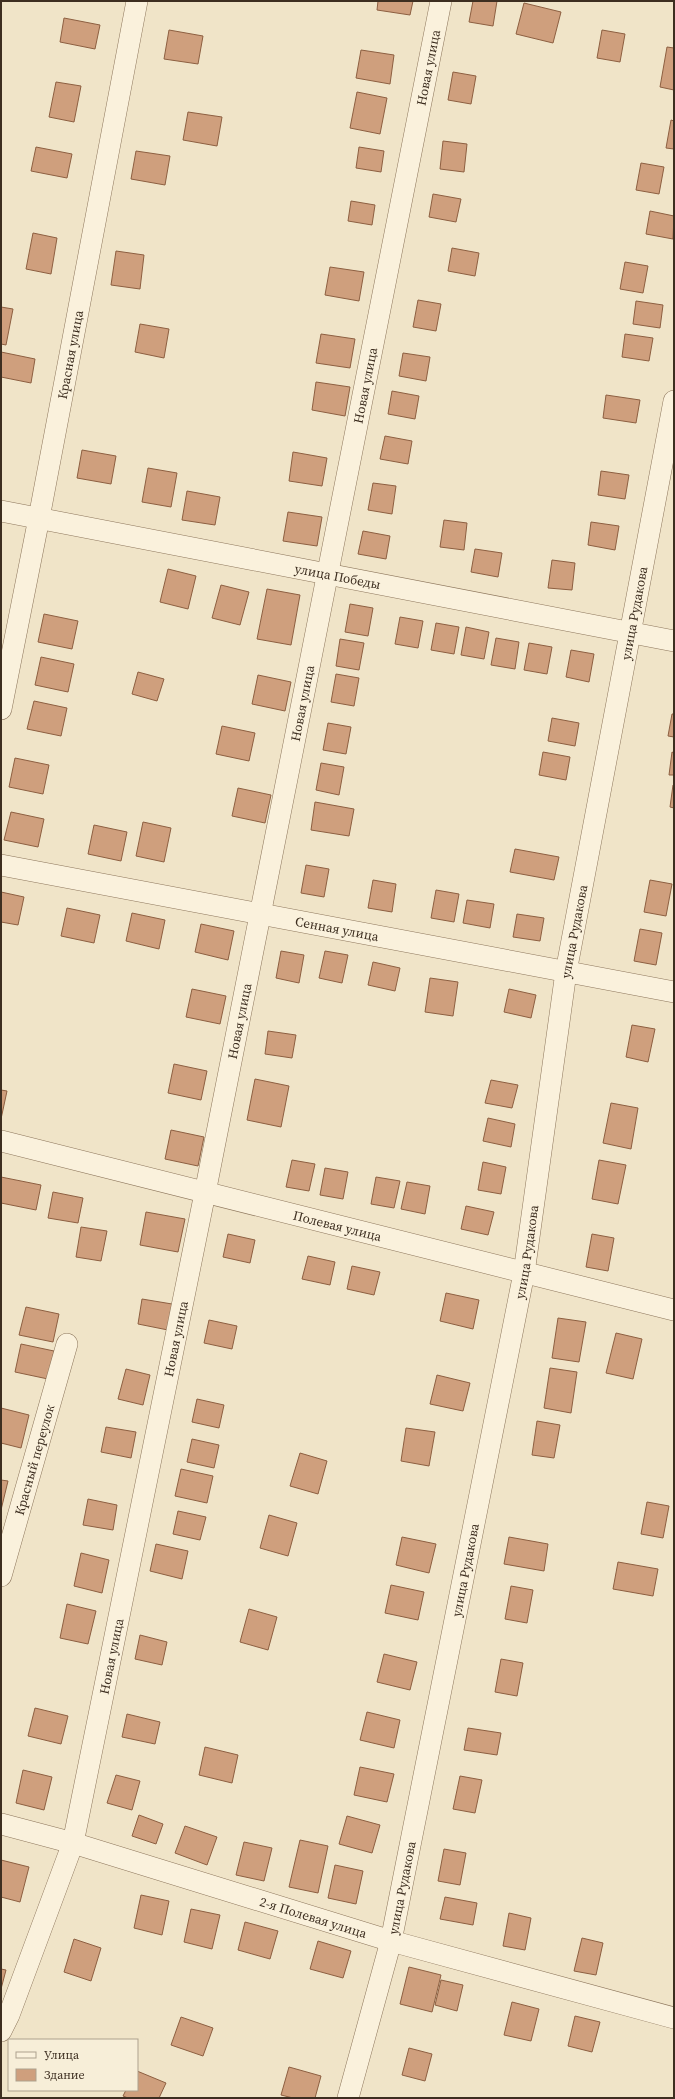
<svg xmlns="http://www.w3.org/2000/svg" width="675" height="2099" viewBox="0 0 675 2099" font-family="'Source Serif 4',serif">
<rect width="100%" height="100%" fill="#f0e4c8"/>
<!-- building -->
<path fill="#cf9f7d" stroke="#8d5f41" d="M378,1H413L410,15L377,10Z
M473,1H497L493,26L469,22Z
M524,3L561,12L553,43L516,34Z
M64,18L100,25L95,49L60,42Z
M169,30L203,36L198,64L164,59Z
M602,30L625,34L620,62L597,58Z
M667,47L674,48V90L660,87Z
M361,50L394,55L390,84L356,78Z
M453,72L476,76L471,104L448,100Z
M56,82L81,86L74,122L49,117Z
M357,92L387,98L380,134L350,128Z
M188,112L222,117L217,146L183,140Z
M671,120L674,121V149L666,148Z
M443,141L467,144L464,172L440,169Z
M36,147L72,154L67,178L31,171Z
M359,147L384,151L381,172L356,168Z
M136,151L170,156L165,185L131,179Z
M641,163L664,167L659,194L636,190Z
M433,194L461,199L456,222L429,217Z
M351,201L375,205L372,225L348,221Z
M650,211L674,216L673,239L646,234Z
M33,233L57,238L51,274L26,269Z
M452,248L479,253L475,276L448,271Z
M116,251L144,255L140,289L111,285Z
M625,262L648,266L643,293L620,289Z
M330,267L364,272L359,301L325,295Z
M418,300L441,304L436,331L413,327Z
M636,301L663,305L660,328L633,324Z
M1,307L13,309L6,345L1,344Z
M140,324L169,329L164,358L135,352Z
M321,334L355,339L350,368L316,363Z
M625,334L653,338L649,361L622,357Z
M1,352L35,359L31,383L1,377Z
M403,353L430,357L426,381L399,376Z
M316,382L350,387L345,416L312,410Z
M392,391L419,396L415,419L388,414Z
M606,395L640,400L636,423L603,418Z
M385,436L412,441L408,464L380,459Z
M82,450L116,456L111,484L77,478Z
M293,452L327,458L322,486L289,481Z
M148,468L177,473L171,507L142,502Z
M601,471L629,475L625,499L598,495Z
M373,483L396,486L392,514L368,510Z
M187,491L220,497L215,525L182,520Z
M288,512L322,517L317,546L283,541Z
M444,520L467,523L464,550L440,547Z
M591,522L619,526L615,550L588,545Z
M363,531L390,536L386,559L358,554Z
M475,549L502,553L498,577L471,572Z
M552,560L575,563L572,590L548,588Z
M168,569L196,576L188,609L160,602Z
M221,585L249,592L240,625L212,618Z
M267,589L300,595L291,645L257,639Z
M350,604L373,608L368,636L345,632Z
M44,614L78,621L72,649L38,642Z
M400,617L423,621L418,648L395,644Z
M436,623L459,627L454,654L431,650Z
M466,627L489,632L484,659L461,655Z
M496,638L519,642L515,669L491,665Z
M340,639L364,643L359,670L336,666Z
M529,643L552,647L547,674L524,670Z
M571,650L594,654L589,682L566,677Z
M41,657L74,664L68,692L35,685Z
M138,672L164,679L157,701L132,694Z
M336,674L359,678L354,706L331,702Z
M258,675L291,682L285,711L252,704Z
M34,701L67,708L61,736L27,729Z
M672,714H674V737L668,736Z
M552,718L579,723L575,746L548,741Z
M328,723L351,727L346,754L323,750Z
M222,726L255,733L249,761L216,754Z
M543,752L570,757L566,780L539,775Z
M672,752L674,753V775H669Z
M15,758L49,765L43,794L9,787Z
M321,763L344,767L339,795L316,790Z
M673,785H674V808L670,807Z
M238,788L271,795L265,823L232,816Z
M315,802L354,809L349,836L311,830Z
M11,812L44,819L38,847L4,840Z
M143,822L171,828L164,862L136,856Z
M94,825L127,832L121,861L88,854Z
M515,849L559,857L554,880L510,872Z
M306,865L329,869L324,897L301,893Z
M373,880L396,884L392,912L368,908Z
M650,880L672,884L666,916L644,912Z
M436,890L459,894L454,922L431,918Z
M1,892L24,897L18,925L1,922Z
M467,900L494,904L490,928L463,923Z
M67,908L100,915L94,943L61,936Z
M132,913L165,920L159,949L126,941Z
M517,914L544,918L540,941L513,937Z
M201,924L234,931L228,960L195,952Z
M640,929L662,933L656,965L634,961Z
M281,951L304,955L299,983L276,978Z
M325,951L348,955L342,983L319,978Z
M373,962L400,968L395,991L368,985Z
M430,978L458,982L453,1016L425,1012Z
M192,989L226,996L220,1024L186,1017Z
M509,989L536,995L531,1018L504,1012Z
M632,1025L655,1029L648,1062L626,1057Z
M268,1031L296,1035L292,1058L265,1054Z
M174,1064L207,1071L201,1100L168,1093Z
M255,1079L289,1086L281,1127L247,1120Z
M491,1080L518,1085L512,1108L485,1103Z
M1,1090L7,1091L1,1119Z
M611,1103L638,1108L631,1149L603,1143Z
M488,1118L515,1124L511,1147L483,1141Z
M171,1130L204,1137L198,1166L165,1159Z
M292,1160L315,1164L309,1191L286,1187Z
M599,1160L626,1165L618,1204L592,1199Z
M483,1162L506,1167L501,1194L478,1190Z
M325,1168L348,1172L343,1199L320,1195Z
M1,1177L41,1185L36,1210L1,1203Z
M376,1177L400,1181L394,1208L371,1204Z
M407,1182L430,1186L425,1214L401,1209Z
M53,1192L83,1198L78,1223L48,1218Z
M466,1206L494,1212L488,1235L461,1229Z
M146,1212L185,1219L178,1252L140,1245Z
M81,1227L107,1231L101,1261L76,1257Z
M228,1234L255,1240L250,1263L223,1257Z
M592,1234L614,1238L608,1271L586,1267Z
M308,1256L335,1262L330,1285L302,1279Z
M352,1266L380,1272L374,1295L347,1289Z
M446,1293L479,1300L473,1329L440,1321Z
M142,1299L172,1304L168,1330L138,1324Z
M26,1307L59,1314L53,1342L19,1335Z
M558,1318L586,1322L579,1362L552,1358Z
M209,1320L237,1326L232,1349L204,1343Z
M616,1333L642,1339L633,1379L606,1373Z
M21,1344L54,1351L48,1379L15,1372Z
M550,1368L577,1372L571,1413L544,1408Z
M126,1369L150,1375L143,1405L118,1399Z
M437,1375L470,1383L463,1411L430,1404Z
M197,1399L224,1405L219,1428L192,1422Z
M1,1408L29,1415L21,1448L1,1443Z
M537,1421L560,1425L554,1458L532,1455Z
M106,1427L136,1432L131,1458L101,1452Z
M406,1428L435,1432L429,1466L401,1461Z
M192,1439L219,1445L214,1468L187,1462Z
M300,1453L327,1461L318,1494L290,1486Z
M181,1469L213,1476L207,1503L175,1496Z
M1,1480L8,1481L1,1510Z
M88,1499L117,1505L113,1530L83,1525Z
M647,1502L669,1506L663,1538L641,1534Z
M178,1511L206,1517L200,1540L173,1534Z
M269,1515L297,1523L288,1556L260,1548Z
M402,1537L436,1544L429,1573L396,1565Z
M509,1537L548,1544L544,1571L504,1564Z
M156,1544L188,1551L182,1579L150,1571Z
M81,1553L109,1560L102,1593L74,1586Z
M618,1562L658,1569L653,1596L613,1589Z
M391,1585L424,1592L418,1620L385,1613Z
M511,1586L533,1590L527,1623L505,1619Z
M67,1604L96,1611L88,1644L60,1638Z
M249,1609L277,1617L268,1650L240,1642Z
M140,1635L167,1642L162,1665L135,1659Z
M384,1654L417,1662L410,1690L377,1682Z
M501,1659L523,1663L517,1696L495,1692Z
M35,1708L68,1716L61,1744L28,1736Z
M367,1712L400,1720L394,1748L360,1740Z
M127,1714L160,1722L155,1744L122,1737Z
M468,1728L501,1733L497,1755L464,1750Z
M205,1747L238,1755L232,1783L199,1775Z
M360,1767L394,1774L387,1802L354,1795Z
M23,1770L52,1777L44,1810L16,1803Z
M116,1775L140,1781L132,1810L107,1803Z
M460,1776L482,1780L475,1813L453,1809Z
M139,1815L163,1824L156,1844L132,1836Z
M347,1816L380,1825L372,1853L339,1844Z
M185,1826L217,1837L207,1865L175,1853Z
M300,1840L328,1846L318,1893L289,1887Z
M244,1842L272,1848L264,1881L236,1875Z
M444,1849L466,1853L460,1885L438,1881Z
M1,1860L29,1867L20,1902L1,1897Z
M335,1865L363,1871L356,1904L328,1898Z
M141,1895L169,1901L162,1935L134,1928Z
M445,1897L477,1903L473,1925L440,1919Z
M191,1909L220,1915L212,1949L184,1942Z
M509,1913L531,1918L525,1950L503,1946Z
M245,1922L278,1931L270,1959L238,1950Z
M582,1938L603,1943L596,1975L574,1971Z
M74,1939L101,1948L91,1981L64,1972Z
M318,1941L351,1951L343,1978L310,1969Z
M409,1967L441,1975L432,2012L400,2004Z
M1,1969L6,1970L1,1989Z
M441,1980L463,1985L457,2011L435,2005Z
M512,2002L539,2009L531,2041L504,2035Z
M575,2016L600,2022L592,2052L568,2046Z
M181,2017L213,2028L203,2056L171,2045Z
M409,2048L432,2054L425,2081L402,2075Z
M289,2067L321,2076L315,2098H293L281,2095Z
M137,2071L166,2083L159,2098H128L123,2096L126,2090H137Z"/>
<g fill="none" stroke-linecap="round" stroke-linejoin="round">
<!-- minor casing -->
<g stroke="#8d765c" stroke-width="22">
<g id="minor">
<path id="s1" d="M1,511L674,641"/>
<path id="s2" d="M1,709L39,518L137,1"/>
<path id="s3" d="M1,865L674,992"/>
<path id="s4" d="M1,1141L674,1310"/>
<path id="s5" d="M1,1576L67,1344"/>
<path id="s6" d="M1,1824L73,1843L391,1941L674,2018"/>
<path id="s7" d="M1,2031L9,2015L73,1843L205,1193L441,1"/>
<path id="s8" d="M348,2098L391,1941L524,1273L566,972L674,401"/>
</g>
</g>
<!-- minor -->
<use href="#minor" stroke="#faf1dc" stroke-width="21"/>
</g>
<g text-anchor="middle" stroke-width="3" stroke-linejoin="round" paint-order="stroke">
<!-- street labels -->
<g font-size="13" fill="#3d2e20" stroke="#f7eed8">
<text dy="5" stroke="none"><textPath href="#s7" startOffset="2012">Новая улица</textPath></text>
<text dy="5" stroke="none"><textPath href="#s2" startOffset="361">Красная улица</textPath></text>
<text dy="5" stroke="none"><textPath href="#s7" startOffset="1688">Новая улица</textPath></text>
<text dy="5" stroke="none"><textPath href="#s1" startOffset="343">улица Победы</textPath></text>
<text dy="5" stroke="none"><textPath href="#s8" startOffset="1513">улица Рудакова</textPath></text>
<text dy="5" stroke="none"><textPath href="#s7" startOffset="1364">Новая улица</textPath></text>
<text dy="5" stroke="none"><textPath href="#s3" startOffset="342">Сенная улица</textPath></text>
<text dy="5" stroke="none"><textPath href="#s8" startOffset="1189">улица Рудакова</textPath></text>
<text dy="5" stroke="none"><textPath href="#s7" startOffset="1040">Новая улица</textPath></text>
<text dy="5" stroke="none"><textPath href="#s4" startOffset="347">Полевая улица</textPath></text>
<text dy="5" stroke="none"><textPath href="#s8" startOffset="865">улица Рудакова</textPath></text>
<text dy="5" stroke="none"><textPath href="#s7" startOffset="716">Новая улица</textPath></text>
<text dy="5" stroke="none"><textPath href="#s5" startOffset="121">Красный переулок</textPath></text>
<text dy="5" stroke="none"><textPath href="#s8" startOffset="541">улица Рудакова</textPath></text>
<text dy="5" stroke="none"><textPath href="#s7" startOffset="392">Новая улица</textPath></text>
<text dy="5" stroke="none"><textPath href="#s8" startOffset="217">улица Рудакова</textPath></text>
<text dy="5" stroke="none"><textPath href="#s6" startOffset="326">2-я Полевая улица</textPath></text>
</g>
</g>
<!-- border -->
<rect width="675" height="2099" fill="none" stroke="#3d2e20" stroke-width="4"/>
<!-- legend -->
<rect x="8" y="2039" width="130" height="52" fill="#f7eed8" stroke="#ada18e"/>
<rect x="16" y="2052" width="20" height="6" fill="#faf1dc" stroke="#ada18e"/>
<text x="44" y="2059" font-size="12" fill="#3d2e20">Улица</text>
<rect x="16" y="2069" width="20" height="12" fill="#cf9f7d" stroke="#ada18e"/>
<text x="44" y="2079" font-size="12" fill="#3d2e20">Здание</text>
</svg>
